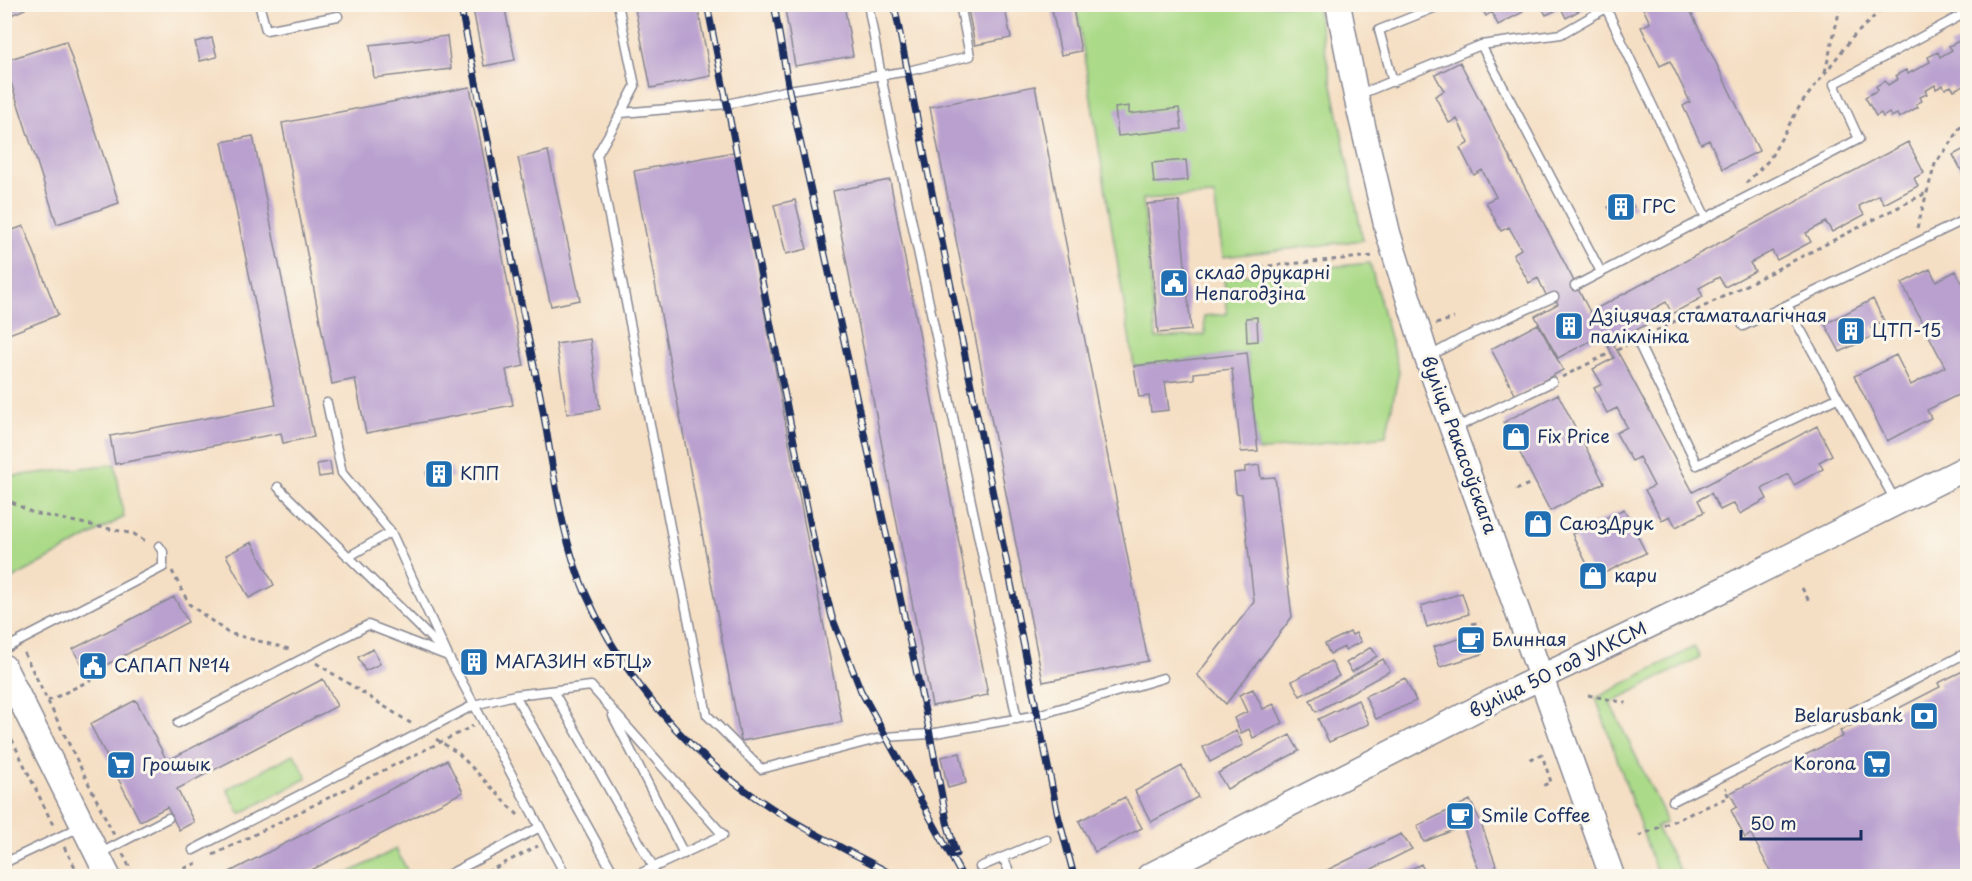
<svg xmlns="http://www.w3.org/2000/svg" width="1972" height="881" viewBox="0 0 1972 881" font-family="'Playpen Sans',sans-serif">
<rect width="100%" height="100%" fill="#fbf7ec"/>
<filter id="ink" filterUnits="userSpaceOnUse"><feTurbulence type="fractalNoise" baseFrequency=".0167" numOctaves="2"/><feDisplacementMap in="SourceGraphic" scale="12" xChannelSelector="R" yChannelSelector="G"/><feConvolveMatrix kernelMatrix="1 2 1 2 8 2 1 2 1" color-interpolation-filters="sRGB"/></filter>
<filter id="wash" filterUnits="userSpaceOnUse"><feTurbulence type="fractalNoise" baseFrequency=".008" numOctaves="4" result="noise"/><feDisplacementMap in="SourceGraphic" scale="24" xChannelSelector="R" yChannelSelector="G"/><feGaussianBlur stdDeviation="1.35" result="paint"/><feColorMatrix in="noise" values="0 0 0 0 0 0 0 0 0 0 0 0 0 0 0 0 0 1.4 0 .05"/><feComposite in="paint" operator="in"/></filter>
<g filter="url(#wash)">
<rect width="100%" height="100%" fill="#f5dfc4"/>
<!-- green -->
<path fill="#abda88" stroke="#638473" stroke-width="1.5" d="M1076,5H1316L1363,240L1223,257L1214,195L1143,199L1156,338L1205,335L1204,316L1227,314L1224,277L1370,263L1399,371L1386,436L1258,451L1247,353L1134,366Z
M115,464L124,517L5,583V477Z
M1694,647L1700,657L1610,703L1662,810L1666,822L1656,827L1683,876H1658L1596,698Z
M294,754L307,778L240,814L227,789Z
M396,849L410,876H343Z"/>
<g id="blocks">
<!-- building -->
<path fill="#b9a0cf" d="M4,4H22L25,9L4,18Z
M472,4H504L515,60L484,66Z
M634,4H697L711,76L651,88Z
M784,4H844L853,56L795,66Z
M967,4H1004L1011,38L975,45Z
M1051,4H1072L1081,51L1061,55Z
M1540,4H1591L1566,18L1561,8L1546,15Z
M1641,4H1687L1759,151L1723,169L1709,140L1701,144L1683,106L1690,102L1670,61L1660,66L1641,27L1650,23Z
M1480,5H1519L1523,12L1498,25L1492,12L1486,16Z
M447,36L451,69L374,78L370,45Z
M212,38L217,57L200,61L195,42Z
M66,41L119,203L57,224L4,61Z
M1959,41L1962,45L1968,42V83L1954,90L1951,86L1945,89L1943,85L1936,89L1935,85L1925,91L1927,94L1920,97L1922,101L1916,104L1918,107L1899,118L1897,114L1891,117L1889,113L1883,117L1881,113L1876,116L1865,97L1878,90L1876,86L1885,81L1888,85L1898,79L1896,75L1906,70L1908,74L1930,62L1928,57L1938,52L1940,57L1952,50L1949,46Z
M1460,62L1590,312L1908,142L1924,173L1914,178L1918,186L1884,204L1879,195L1859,206L1864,215L1832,232L1826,222L1806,233L1811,242L1777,260L1772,251L1750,263L1755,271L1725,287L1719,277L1699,288L1703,297L1672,314L1666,302L1644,314L1649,323L1613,343L1693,492L1817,426L1832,455L1819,462L1823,469L1794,485L1788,474L1762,489L1767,499L1740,514L1734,503L1720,510L1711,493L1698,500L1704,512L1676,527L1670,516L1662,520L1645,490L1654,486L1639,457L1632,461L1616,433L1627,427L1617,408L1607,413L1594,388L1602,384L1593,369L1614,358L1602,335L1558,358L1535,316L1558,304L1554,297H1547L1538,278L1529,283L1513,254L1521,249L1509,227L1501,231L1486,202L1496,197L1482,170L1474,175L1460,148L1469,143L1457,119L1449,123L1435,96L1444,91L1435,75Z
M1035,86L1148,661L1043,682L930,107Z
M470,87L524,366L506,370L513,405L366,433L355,379L332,384L282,123Z
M1129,106V114L1179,108L1182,129L1118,136L1115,108Z
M253,136L314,437L283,443L281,433L115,464L110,436L276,405L222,142Z
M1968,147V171L1963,173L1953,155Z
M548,151L580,300L551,306L518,158Z
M734,152L842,722L741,741L634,171Z
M1186,160L1188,180L1154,183L1152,163Z
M890,180L988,695L932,706L833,191Z
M1628,196L1634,207L1615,218L1608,207Z
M795,200L807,249L786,254L774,205Z
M1179,201L1191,330L1158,333L1147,204Z
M24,226L58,315L4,336V233Z
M1930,269L1936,281L1956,271L1968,294V394L1966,391L1927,410L1931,418L1887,441L1854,376L1896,355L1911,385L1945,367L1902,283Z
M1873,299L1884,321L1871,328L1875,335L1840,352L1825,324Z
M1257,317L1258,341L1247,342L1246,318Z
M1538,324L1563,370L1516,396L1491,349Z
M590,339L600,409L567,414L556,344Z
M1247,353L1258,451L1241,452L1232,369L1194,373V379L1165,382L1169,410L1151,412L1149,396L1139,397L1134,366Z
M1558,394L1604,483L1550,511L1504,422Z
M330,462L332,475L319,477L317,464Z
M1259,465L1261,478L1275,477L1292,617L1226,704L1197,675L1254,602L1242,494L1236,493L1234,473L1245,472V467Z
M451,467L453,477L428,482L426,472Z
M1624,509L1646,553L1594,578L1572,534Z
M252,542L274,585L249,598L226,555Z
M1462,593L1469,614L1427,627L1421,606Z
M174,597L188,622L87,675L73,649Z
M1350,632L1352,635L1356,633L1361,642L1345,650L1344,647L1330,654L1325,644Z
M1475,634L1482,654L1440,667L1433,647Z
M1371,647L1377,656L1352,672L1346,663Z
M373,649L380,664L365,671L358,657Z
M475,652L482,667L474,671L467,656Z
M1383,659L1390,671L1316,712L1310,700Z
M1331,661L1339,676L1300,696L1292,681Z
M1967,669L1968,876H1773L1751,834L1745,838L1731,810L1737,807L1730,793L1843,736L1840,731L1869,716L1872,722L1940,687L1938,683Z
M1405,678L1416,701L1376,719L1365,696Z
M323,679L337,706L177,789L194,822L179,830L167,807L140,821L90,724L136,700L167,761Z
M1253,689L1263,709L1274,704L1283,723L1253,738L1249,729L1241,733L1234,718L1247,712L1239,695Z
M1358,700L1369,724L1329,742L1318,719Z
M1236,731L1243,745L1210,762L1203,747Z
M1290,735L1299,751L1227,789L1218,773Z
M960,753L966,783L948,788L941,757Z
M447,760L463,792L300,876H222Z
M1182,766L1198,797L1151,822L1135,791Z
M1125,797L1142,828L1095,852L1079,821Z
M1470,800L1479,818L1500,876H1481L1463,826L1424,842L1417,826Z
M1401,834L1412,849L1358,876H1315Z
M1421,864L1427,876H1397Z
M607,871L610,876H595Z"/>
</g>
</g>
<g filter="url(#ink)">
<use href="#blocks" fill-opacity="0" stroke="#888791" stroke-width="1.5"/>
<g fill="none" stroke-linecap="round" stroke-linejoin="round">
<!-- service casing -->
<g stroke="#888791" stroke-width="11">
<path id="service" d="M259,4L266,30L338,16
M618,4L635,86L621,113
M868,4L881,76L1017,719
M960,4L970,56L908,71L789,90L727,104L621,113L597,155L707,715L761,769L885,737L930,734L1038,715L1163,678
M1481,45L1561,34L1613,4
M1393,82L1379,30L1434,8
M1358,95L1481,45L1601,272
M1706,218L1859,139L1834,84L1960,16
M1575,286L1706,218L1606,8
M1743,326L1787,305
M1637,340L1697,465L1837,398
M1430,356L1461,339L1554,297
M327,403L342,473L391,532L448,656L566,876
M1455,428L1552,382
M278,487L444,651
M1896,502L1787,305L1968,218
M348,557L391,532
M4,649L163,567V552L159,546
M553,691L654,868
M515,695L615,876
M613,716L684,854
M178,723L368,625L448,656
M1673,801L1888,694L1968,652
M193,850L474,705L515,695L591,686L723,835L635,876
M99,854L168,818
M1003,857L1011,876
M4,863L82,826
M980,867L1046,839
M446,876L540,827"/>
</g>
<!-- secondary casing -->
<g stroke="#888791" stroke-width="27">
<path id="secondary" d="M1338,4L1356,96L1388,233L1427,358L1612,876
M4,667L108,876
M1149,876L1506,694L1694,604L1968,467"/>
</g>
<!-- path -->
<path stroke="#888791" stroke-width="3" stroke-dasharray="4.5 4.5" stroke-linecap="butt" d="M1825,72L1841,4
M1746,183L1769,160L1801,104L1852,38L1887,4
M1917,228L1935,164L1953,140L1968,114
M1224,270L1374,256
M1436,324L1454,318
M1648,335L1926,193
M1617,350L1626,346
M1562,377L1612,352
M1516,490L1531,483
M4,498L33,513L134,534L147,542
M172,571L189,604L228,633L293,650
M1802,588L1809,601
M4,617L12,631
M1472,624L1481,622
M24,653L114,835
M316,663L412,724
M1588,695L1626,703
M48,701L105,673L102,667
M4,723L54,827
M436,739L458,753L518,815
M1530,759L1542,755L1551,782L1540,787
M1639,836L1729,797L1725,789L1727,788
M64,847L80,876
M123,854L134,876
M213,855L473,726
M168,876L199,862
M479,876L538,846"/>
<!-- service -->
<use href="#service" stroke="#fff" stroke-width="8"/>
<!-- secondary -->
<use href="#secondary" stroke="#fff" stroke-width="24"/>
<!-- rail casing -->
<g stroke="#1b2f5e" stroke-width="7">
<path id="rail" d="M460,4C486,135 513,265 540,395C553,460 558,530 585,592C613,657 660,719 713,765C750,797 792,822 835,844C854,855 875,864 894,876
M707,4L815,547L832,617L861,691L962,876
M774,4L789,90L930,734L947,822L956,854
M894,4L1057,811L1074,876"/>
</g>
<!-- rail -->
<use href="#rail" stroke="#fbf7ec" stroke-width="4.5" stroke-dasharray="14" stroke-linecap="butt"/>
</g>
</g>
<!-- icons -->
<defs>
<g id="building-square" transform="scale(1.5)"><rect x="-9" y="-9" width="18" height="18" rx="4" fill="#1f6fb2" stroke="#fbf7ec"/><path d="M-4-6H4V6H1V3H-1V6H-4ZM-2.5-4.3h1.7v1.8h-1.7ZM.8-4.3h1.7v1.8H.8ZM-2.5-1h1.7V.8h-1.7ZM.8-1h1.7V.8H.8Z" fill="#fff"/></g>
<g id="civic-square" transform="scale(1.5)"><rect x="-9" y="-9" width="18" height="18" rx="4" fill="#1f6fb2" stroke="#fbf7ec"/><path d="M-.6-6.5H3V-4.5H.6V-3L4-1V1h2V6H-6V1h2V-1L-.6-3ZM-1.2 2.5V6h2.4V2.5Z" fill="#fff"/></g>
<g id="shop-square" transform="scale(1.5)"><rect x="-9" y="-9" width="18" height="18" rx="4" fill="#1f6fb2" stroke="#fbf7ec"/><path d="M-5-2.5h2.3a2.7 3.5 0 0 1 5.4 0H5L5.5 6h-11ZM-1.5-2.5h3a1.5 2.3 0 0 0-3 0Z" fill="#fff"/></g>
<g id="cafe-square" transform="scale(1.5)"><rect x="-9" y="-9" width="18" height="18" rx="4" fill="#1f6fb2" stroke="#fbf7ec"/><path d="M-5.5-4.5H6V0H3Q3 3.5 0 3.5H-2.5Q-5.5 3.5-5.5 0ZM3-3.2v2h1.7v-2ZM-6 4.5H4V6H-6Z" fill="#fff"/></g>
<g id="bank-square" transform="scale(1.5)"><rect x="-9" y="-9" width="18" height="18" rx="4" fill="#1f6fb2" stroke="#fbf7ec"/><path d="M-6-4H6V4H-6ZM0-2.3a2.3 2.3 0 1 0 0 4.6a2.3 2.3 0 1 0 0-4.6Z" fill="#fff"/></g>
<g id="supermarket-square" transform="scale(1.5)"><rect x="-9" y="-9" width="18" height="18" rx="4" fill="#1f6fb2" stroke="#fbf7ec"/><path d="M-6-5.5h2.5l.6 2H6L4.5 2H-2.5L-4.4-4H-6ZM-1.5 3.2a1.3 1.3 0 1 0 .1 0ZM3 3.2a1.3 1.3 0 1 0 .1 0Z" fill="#fff"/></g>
</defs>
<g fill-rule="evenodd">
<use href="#building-square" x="1621" y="207"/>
<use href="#civic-square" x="1174" y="283"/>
<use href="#building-square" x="1569" y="326"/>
<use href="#building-square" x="1851" y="331"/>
<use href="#shop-square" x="1516" y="437"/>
<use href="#building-square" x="439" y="474"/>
<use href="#shop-square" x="1538" y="524"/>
<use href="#shop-square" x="1593" y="576"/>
<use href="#cafe-square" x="1471" y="640"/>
<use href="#building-square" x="474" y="662"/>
<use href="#civic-square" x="93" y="666"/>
<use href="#bank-square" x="1924" y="716"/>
<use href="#supermarket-square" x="1877" y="764"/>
<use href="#supermarket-square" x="121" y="765"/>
<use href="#cafe-square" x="1460" y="816"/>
</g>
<g text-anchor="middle" stroke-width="6" stroke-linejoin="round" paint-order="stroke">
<!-- poi labels -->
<g font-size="18" fill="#1b2f5e" stroke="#fbf7ec" text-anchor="start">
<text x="1642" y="213">ГРС</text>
<text x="1195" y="279">склад друкарні<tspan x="1195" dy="21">Непагодзіна</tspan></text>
<text x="1590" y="322">Дзіцячая стаматалагічная<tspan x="1590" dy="21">паліклініка</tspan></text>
<text x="1872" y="337">ЦТП-15</text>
<text x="1537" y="443">Fix Price</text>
<text x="460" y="480">КПП</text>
<text x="1559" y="530">СаюзДрук</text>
<text x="1614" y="582">кари</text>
<text x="1492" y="646">Блинная</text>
<text x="495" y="668">МАГАЗИН «БТЦ»</text>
<text x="114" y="672">САПАП №14</text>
<text x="1903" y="722" text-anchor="end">Belarusbank</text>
<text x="1856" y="770" text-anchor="end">Korona</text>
<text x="142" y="771">Грошык</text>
<text x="1481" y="822">Smile Coffee</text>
</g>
<!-- street labels -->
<g font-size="18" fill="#1b2f5e" stroke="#fbf7ec">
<text transform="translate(1459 445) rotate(70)" y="6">вуліца Ракасоўскага</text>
<text transform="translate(1558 670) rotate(-26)" y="6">вуліца 50 год УЛКСМ</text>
</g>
</g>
<!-- margin -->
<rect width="1972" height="881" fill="none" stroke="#fbf7ec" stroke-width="24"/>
<!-- scale -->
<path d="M1741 830v9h120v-9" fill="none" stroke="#1b2f5e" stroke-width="3"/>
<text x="1750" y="830" font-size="18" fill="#1b2f5e" stroke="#fbf7ec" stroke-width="4.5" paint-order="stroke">50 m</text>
</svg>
